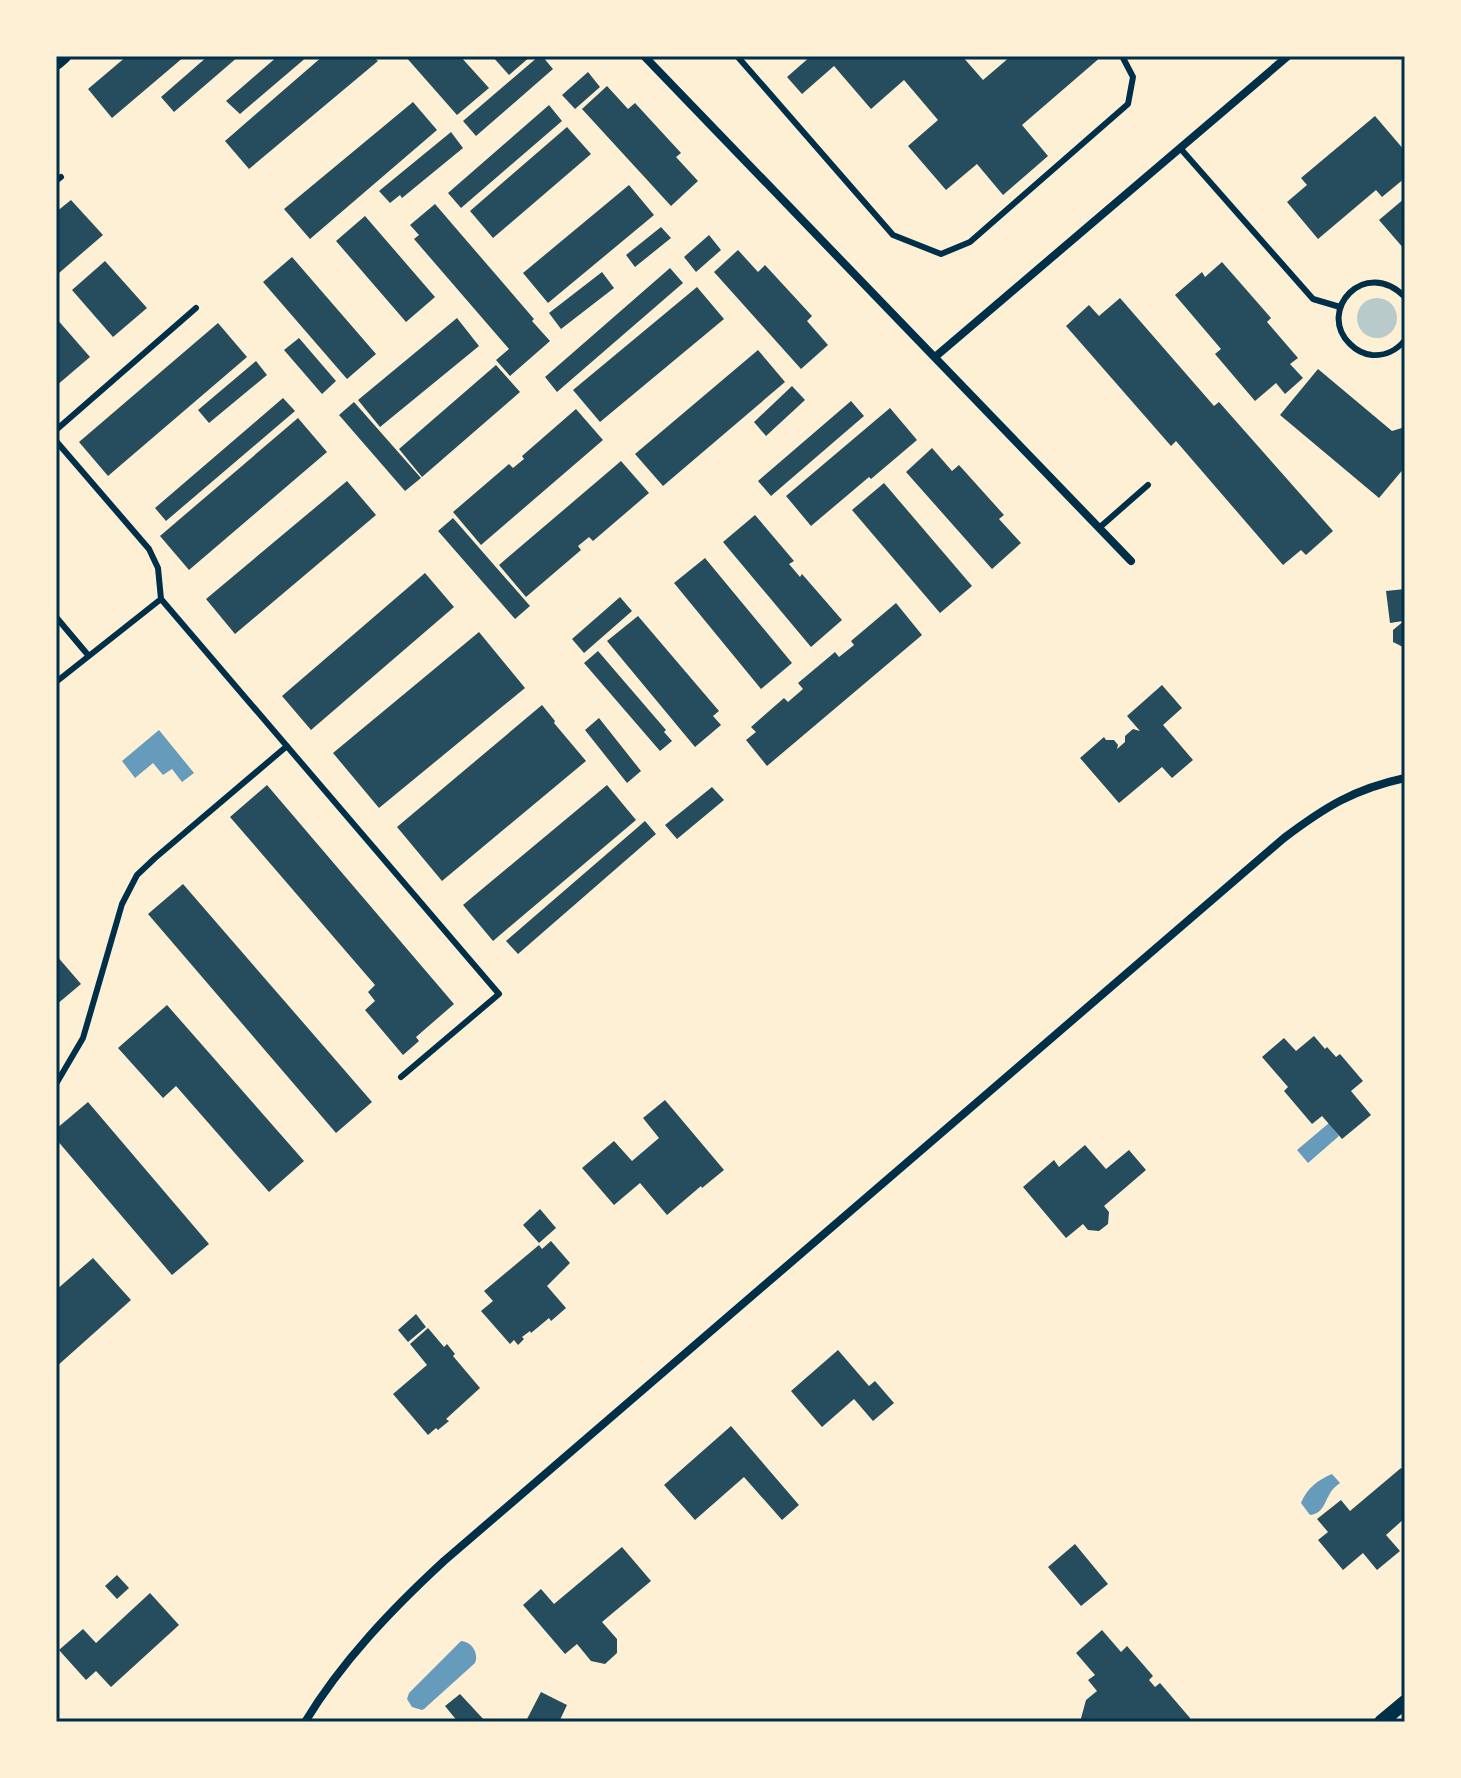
<svg xmlns="http://www.w3.org/2000/svg" width="1461" height="1778" viewBox="0 0 1461 1778" font-family="Helvetica,sans-serif">
<rect width="100%" height="100%" fill="#fdf0d5"/>
<!-- green -->
<path fill="#b9caca" d="M1357 318a20 20 0 1 1 40 0a20 20 0 1 1-40 0Z"/>
<!-- water -->
<path fill="#669bbc" d="M159,730L194,773L182,782L172,769L163,775L153,763L135,778L122,761Z
M1329,1123L1339,1136L1308,1163L1297,1150Z
M1332,1474L1340,1483C1323,1494 1328,1513 1310,1515L1301,1503C1307,1488 1318,1480 1332,1474Z
M461,1641C472,1642 479,1653 475,1663L424,1709L422,1710L412,1707L407,1699L409,1693Z"/>
<!-- building -->
<path fill="#264d5e" d="M127,56H185L112,118L88,89Z
M208,56H239L174,112L161,97Z
M278,56H308L240,114L226,101Z
M323,56H373L378,61L249,169L225,141Z
M405,56H460L489,88L457,115Z
M492,56H531L509,75Z
M539,56H542L553,69L476,136L463,121Z
M811,56H962L983,80L1011,56H1102L1022,125L1048,156L1003,195L977,164L946,190L908,146L938,120L904,80L871,109L834,66L802,94L787,77Z
M588,72L600,87L575,109L562,95Z
M607,86L628,109L635,103L681,153L676,157L698,181L671,206L582,109Z
M413,102L437,130L310,239L284,209Z
M549,105L562,121L461,208L448,193Z
M1375,116L1405,151V178L1382,197L1376,190L1318,239L1287,202L1307,185L1301,178Z
M567,127L591,154L493,238L470,211Z
M451,132L463,148L402,198L400,195L390,203L379,191Z
M629,185L654,215L548,303L523,273Z
M1405,198V250L1379,220Z
M71,200L103,235L59,273L56,269V212Z
M435,204L534,319L532,321L550,341L510,376L496,360L509,349L414,239L419,235L410,225Z
M365,216L435,297L406,322L336,241Z
M661,227L671,238L635,267L626,255Z
M709,235L721,250L696,272L684,257Z
M738,250L758,272L765,265L812,316L807,321L828,345L801,369L714,272Z
M292,257L376,354L347,379L263,282Z
M105,261L147,308L113,337L72,290Z
M1222,262L1271,318L1267,322L1298,358L1290,364L1303,378L1285,394L1276,383L1255,401L1215,354L1221,349L1175,295L1202,272L1205,277Z
M670,268L683,283L557,392L545,377Z
M602,272L614,288L561,329L549,313Z
M697,287L724,319L600,422L573,390Z
M1120,298L1214,406L1219,402L1333,531L1306,555L1301,550L1283,565L1176,441L1171,446L1066,326L1089,305L1099,316Z
M56,318L90,357L56,386Z
M457,318L479,346L380,427L358,400Z
M218,323L247,357L108,476L79,442Z
M299,338L336,381L322,394L284,350Z
M758,350L785,382L663,486L635,454Z
M256,361L267,375L209,423L198,410Z
M496,365L520,392L422,477L399,449Z
M1318,369L1392,431L1405,427V440H1403L1405,443V467L1379,498L1280,415Z
M792,386L805,400L766,436L754,422Z
M283,398L295,411L166,521L155,508Z
M851,401L864,416L771,496L758,481Z
M354,402L421,478L405,491L339,415Z
M890,408L917,440L871,479L869,477L811,526L786,496Z
M576,409L603,440L481,545L453,512L509,464L513,468L524,459L522,456Z
M298,418L327,452L189,570L160,536Z
M932,448L952,471L959,465L1004,515L999,519L1021,543L992,569L906,472Z
M621,461L649,493L593,541L589,537L578,546L581,550L526,597L499,565Z
M347,481L376,515L235,634L206,599Z
M884,483L972,586L940,613L852,510Z
M755,515L794,561L789,564L800,577L802,574L842,620L811,647L723,542Z
M453,518L530,606L515,619L438,531Z
M705,558L792,663L761,689L674,583Z
M425,573L454,607L311,730L282,696Z
M1405,589V612L1402,613L1403,621L1390,623L1386,591Z
M620,597L632,611L584,653L572,639Z
M896,603L922,635L767,766L746,740L756,732L751,727L784,698L788,702L803,689L798,683L835,652L839,657L854,645L851,641Z
M638,616L719,711L713,716L721,725L695,747L607,641Z
M1405,620V648L1393,642V630Z
M479,632L525,688L379,808L333,753Z
M598,651L666,730L664,732L672,741L660,751L584,663Z
M1162,685L1182,708L1163,725L1193,760L1172,778L1162,767L1119,803L1080,758L1104,737L1106,740H1114L1118,745L1117,749L1125,742V736L1133,729L1140,731L1127,716Z
M542,705L555,721L554,723L586,761L442,881L397,827Z
M599,718L641,771L627,783L585,730Z
M267,785L454,1004L416,1037L419,1041L403,1055L365,1010L375,1001L368,992L375,985L230,817Z
M607,785L636,820L493,941L463,905Z
M712,787L724,800L677,839L665,825Z
M645,821L656,834L518,954L506,941Z
M183,884L372,1102L336,1133L148,914Z
M56,955L81,984L56,1005Z
M167,1005L304,1161L269,1192L176,1086L163,1098L118,1048Z
M1314,1036L1325,1049L1327,1047L1336,1057L1340,1054L1363,1081L1351,1091L1371,1115L1342,1139L1322,1116L1312,1124L1284,1091L1288,1087L1262,1057L1284,1038L1296,1051Z
M665,1100L724,1170L702,1188L701,1186L667,1215L640,1183L614,1205L582,1168L614,1141L632,1161L659,1138L643,1118Z
M88,1102L209,1244L172,1275L56,1139V1129Z
M1085,1145L1106,1169L1129,1150L1146,1170L1104,1206L1109,1212L1108,1224L1099,1231L1088,1230L1083,1224L1066,1238L1023,1187L1054,1160L1059,1167Z
M540,1209L556,1228L539,1243L523,1225Z
M551,1241L570,1263L547,1286L566,1308L551,1321L549,1318L531,1333L530,1331L522,1337L524,1339L518,1345L514,1340L510,1344L481,1311L493,1301L484,1291L539,1245L542,1249Z
M93,1258L131,1300L56,1367V1290Z
M416,1314L426,1327L408,1342L398,1330Z
M428,1328L444,1347L447,1344L455,1354L453,1356L480,1388L446,1419L449,1421L438,1430L436,1428L428,1435L393,1394L427,1365L410,1344Z
M838,1350L869,1386L875,1381L894,1403L873,1421L854,1399L822,1427L791,1391Z
M731,1426L799,1505L782,1520L744,1477L695,1520L664,1485Z
M1401,1468L1405,1473V1518L1386,1535L1400,1551L1377,1570L1363,1553L1343,1570L1318,1540L1328,1532L1317,1519L1341,1500L1350,1511Z
M1075,1544L1108,1584L1081,1606L1048,1567Z
M622,1547L651,1581L602,1622L617,1639V1653L605,1664L591,1661L577,1644L565,1654L523,1605L541,1589L554,1604Z
M117,1575L129,1588L117,1599L105,1586Z
M150,1593L179,1625L111,1687L96,1671L86,1680L59,1650L83,1629L96,1643Z
M1102,1630L1121,1652L1127,1646L1153,1676L1149,1680L1155,1687L1160,1683L1190,1718V1722H1080L1086,1700L1097,1691L1088,1680L1095,1675L1076,1653Z
M541,1692L567,1705L559,1722L526,1721Z
M460,1694L486,1722H458L445,1706Z"/>
<g fill="none" stroke-linecap="round" stroke-linejoin="round">
<!-- service -->
<path stroke="#003049" stroke-width="6" d="M737,56L893,235L941,254L970,242L1128,104L1133,77L1122,56
M1180,148L1313,299L1340,307
M56,181L61,177
M1405,297C1365,256 1316,311 1350,344C1356,350 1363,354 1372,355C1385,356 1397,350 1405,340
M56,430L196,308
M56,441L149,549L158,568L161,599L499,994L401,1077
M1099,528L1148,485
M56,617L88,655
M56,682L161,599
M56,1084L83,1038L122,904L137,875L155,858L287,746"/>
<!-- minor -->
<path stroke="#003049" stroke-width="8" d="M644,56L1131,561
M935,357L1288,56
M305,1722C342,1661 392,1609 444,1561L1284,838C1325,807 1354,789 1405,778"/>
<!-- tertiary -->
<path stroke="#003049" stroke-width="14" d="M1381,1722L1405,1702"/>
<!-- secondary -->
<path stroke="#003049" stroke-width="16" d="M56,62L63,56"/>
</g>
<!-- border -->
<rect width="1461" height="1778" fill="none" stroke="#fdf0d5" stroke-width="116"/>
<rect x="58" y="58" width="1345" height="1662" fill="none" stroke="#003049" stroke-width="3"/>
</svg>
